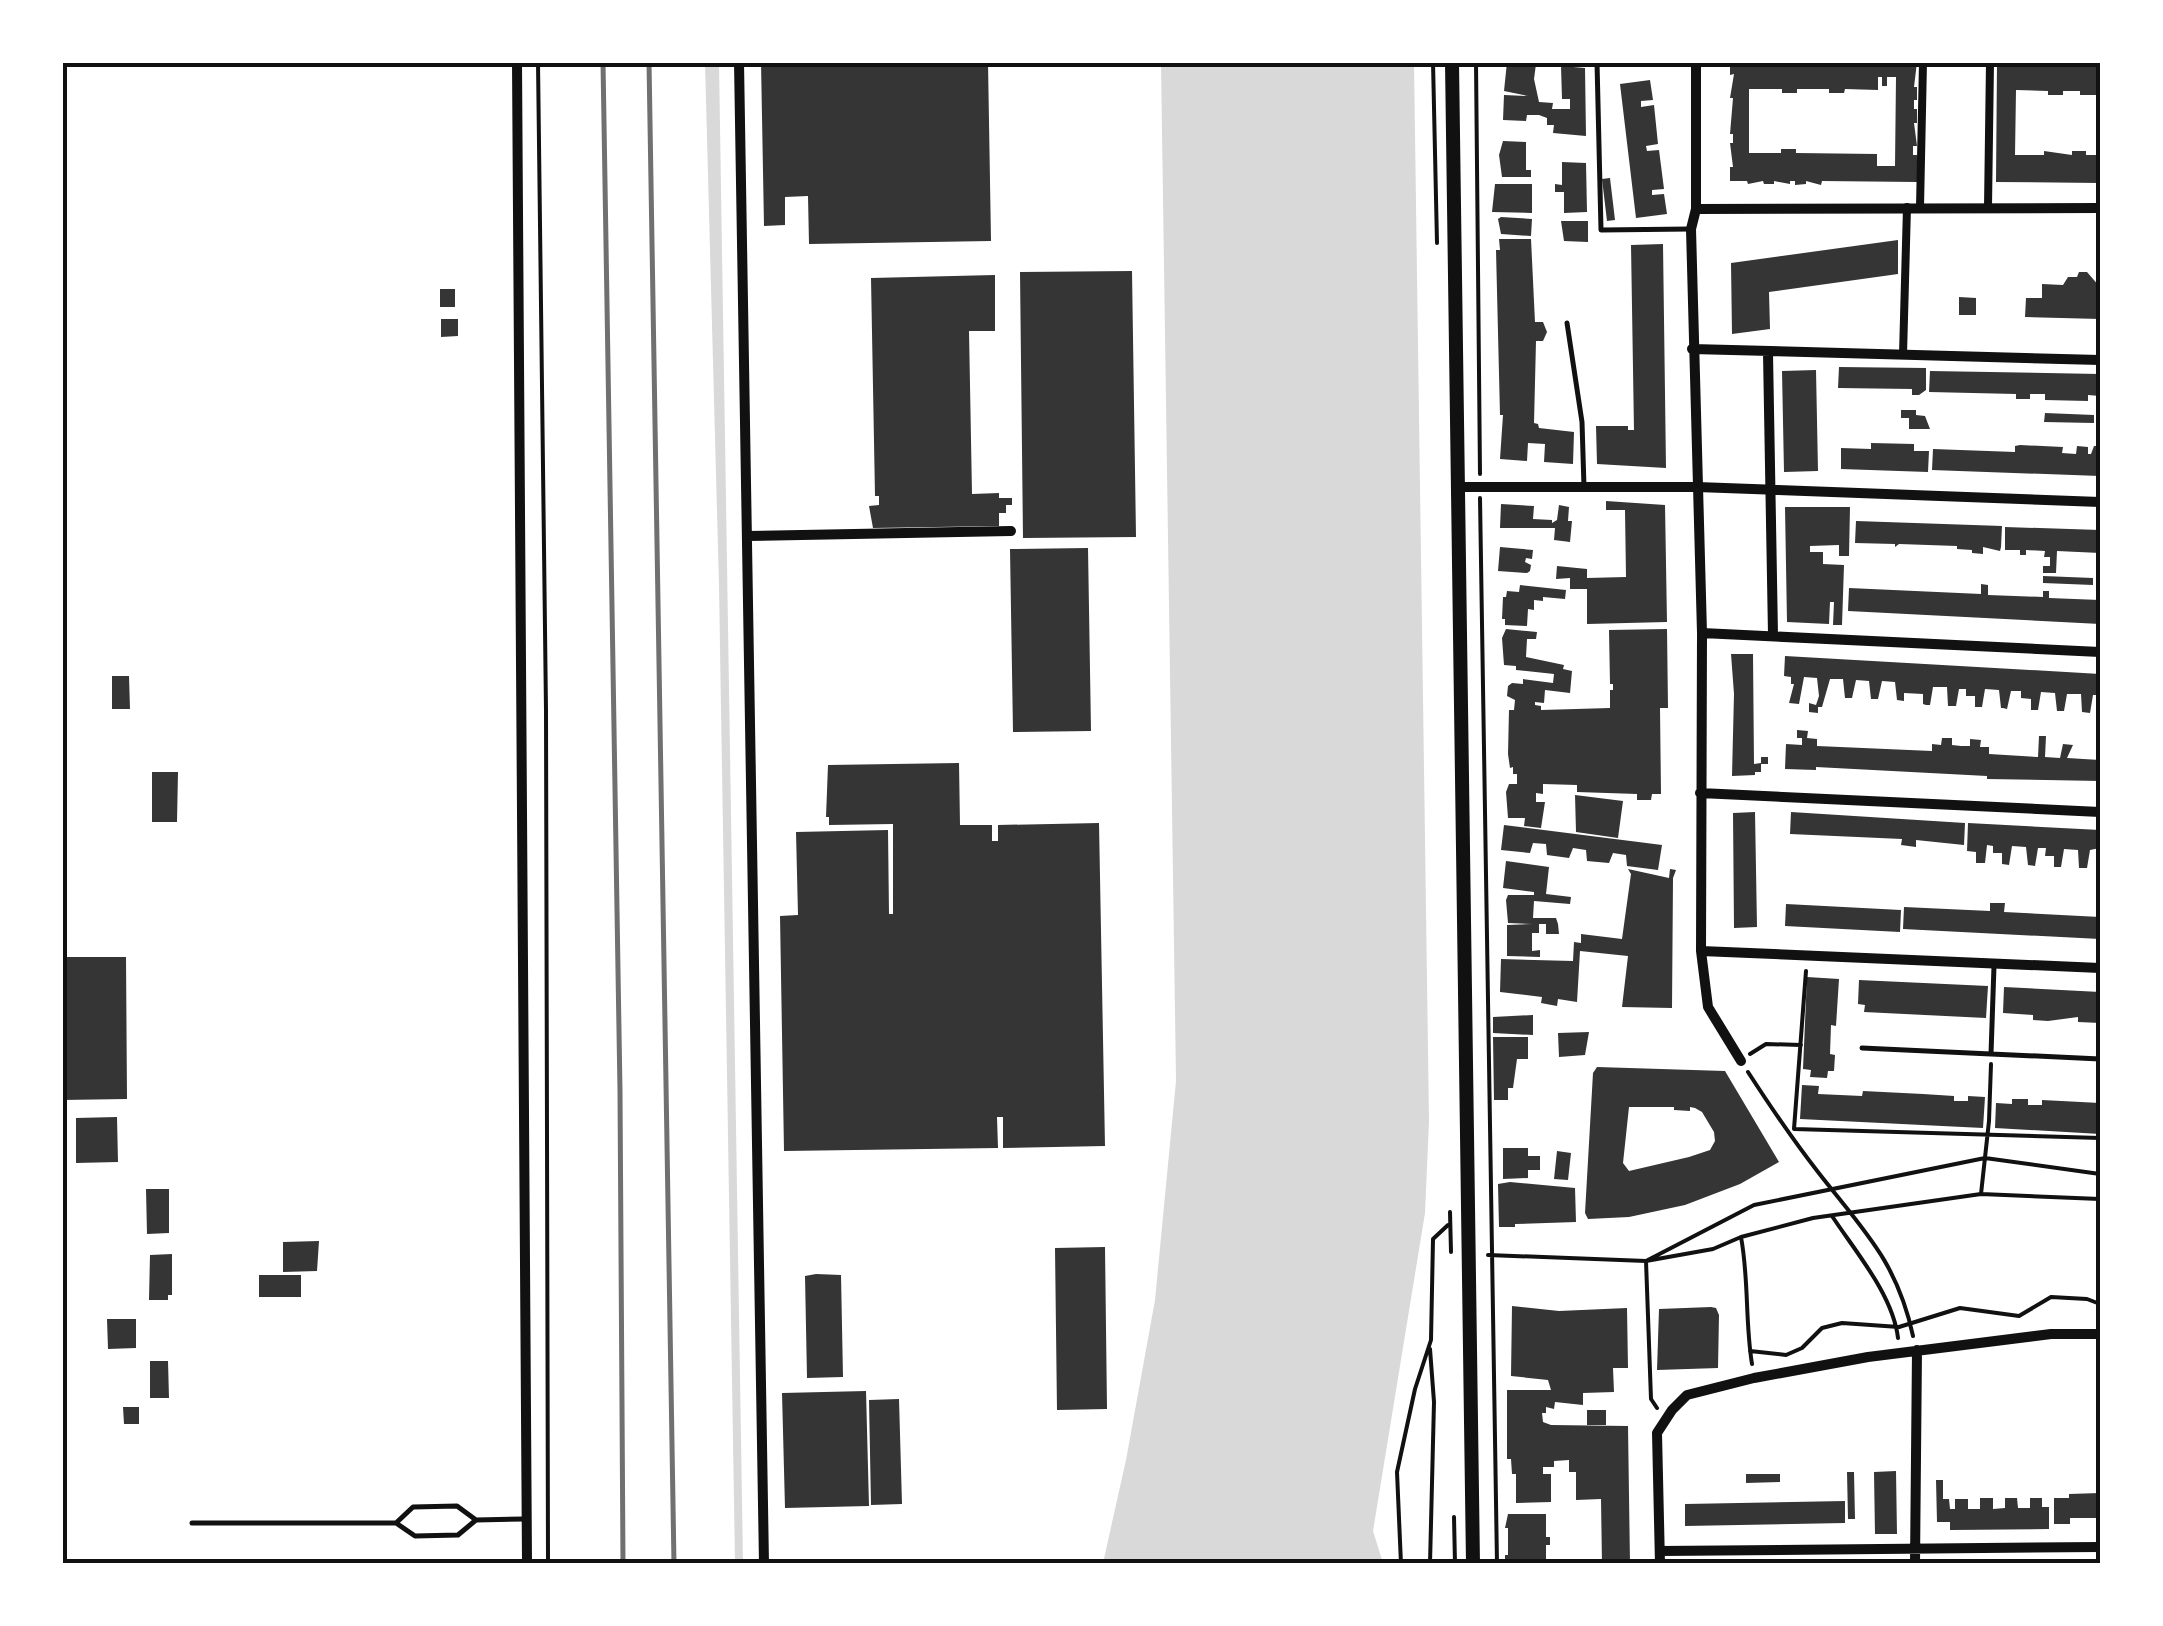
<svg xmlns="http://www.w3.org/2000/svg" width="2163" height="1626" viewBox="0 0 2163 1626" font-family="'PT Sans',sans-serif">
<rect width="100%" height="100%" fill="#fff"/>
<!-- water -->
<path fill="#d9d9d9" d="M705,63H719L743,1564L735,1563L719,586Z
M1161,63H1414L1429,1121L1425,1213L1373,1531L1383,1563H1103L1126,1460L1155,1300L1176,1081Z"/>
<!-- building -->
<path fill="#353535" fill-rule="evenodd" d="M761,62H988L991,241L809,244L808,196L785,197V225L764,226Z
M1507,62L1536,64L1534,79L1539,102L1553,103L1552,109H1570V99H1562L1561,66L1585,68L1586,136L1553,133L1554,125H1547V118L1539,115H1527L1526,121L1503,120L1504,95L1528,96L1504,91Z
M1730,62H1917L1914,87H1917V100H1914V109H1917V123H1914L1917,146H1913V155H1917V182L1822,181L1821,185L1806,181V184L1795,185V181H1790V184L1774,181V184H1764L1763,181L1748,184L1747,181H1730V167H1733L1730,143H1733V134H1730L1733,98H1730L1734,74L1730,75ZM1878,77H1882V86H1887V77H1896L1895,166H1877V154L1796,153V149H1781V153H1749V89H1782V93H1797V89H1829V93H1844L1845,89L1878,90Z
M1997,63H2100V95H2080V91H2063V95H2048V91L2016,90L2015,155H2044V151L2072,155V151H2086V155H2100V183L1996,182Z
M1650,80L1653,100L1641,101V107L1654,105L1658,144L1646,146L1647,151L1659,150L1664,189L1652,190V195L1664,194L1667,214L1636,218L1620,84Z
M1503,141L1526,142V170H1531V177H1502L1499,155Z
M1562,162L1586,163L1587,212L1564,213V192H1555V184L1562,185Z
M1610,178L1615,220L1607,221L1602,179Z
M1495,184H1532V213L1492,212Z
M1501,217L1532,219L1531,236L1501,234L1498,219Z
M1561,221H1588V242L1564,241Z
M1499,239H1531L1535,322H1543L1547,332L1543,341H1536L1534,423L1538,424L1539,428L1574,432L1573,464L1544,462L1545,444L1528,443L1527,461L1500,459L1503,415H1500L1496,250H1500Z
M1898,240V274L1769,292L1770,329L1732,334L1731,263Z
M1663,244L1666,468L1597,464L1596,426H1628V430H1634L1631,245Z
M1132,271L1136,537L1023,538L1020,272Z
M2079,272H2087L2100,287V319L2025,317L2026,298H2042V284L2063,285L2068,277H2077Z
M995,275V331H969L972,494L999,493V498H1012V505H1006V513H999V526L873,528L869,506L879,505V496H875L871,278Z
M440,289H455V307H440Z
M1959,297L1976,298V315H1959Z
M441,319H458V336L441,337Z
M1839,367L1926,368V390L1919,395H1912V389L1838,388Z
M1816,370L1818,471L1784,472L1782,371Z
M1930,371L2100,374V396L2088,395V401L2045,400V394H2030V399H2016V394L1929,392Z
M1901,410H1916V415L1925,416L1930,429H1909V418H1901Z
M2045,413L2094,415V423L2044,422Z
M1871,443L1914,444V451H1929L1928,472L1841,469V448L1871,449Z
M2020,445L2063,447L2062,453L2076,454L2077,446L2088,447V454H2091L2094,446H2100V476L1932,470L1933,449L2015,452V446Z
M1606,501L1665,505L1667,622L1587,624V589H1570V578L1556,579L1557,566L1587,569V578L1626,577L1625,510H1606Z
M1501,504L1534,506L1533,519L1552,520V523L1557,520L1559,505L1569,507L1568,521H1572L1570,542L1554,540L1555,528H1500Z
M1785,507H1850L1849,556H1839V545L1810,546V552H1823V564L1844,565L1842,625H1833L1834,602H1830L1829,624L1787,622Z
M1856,521L2002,526L2001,547L2000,551L1983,547V554L1972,553V550L1957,549V546L1899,544L1895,547V544L1855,543Z
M2005,527L2100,530V553L2057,551L2056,573H2043V566H2050V557H2044L2045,551L2026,550V555H2020V550H2005Z
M1500,547L1533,550L1532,559L1526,558L1525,562L1531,565L1530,571L1527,573L1498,571Z
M1088,548L1091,731L1013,732L1010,549Z
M2043,576L2093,578V585L2043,583Z
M1981,584L1988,585V595L2043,597V591H2049V598L2100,600V624L1848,611L1849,588L1981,594Z
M1520,585L1566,590L1565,599L1543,597V601L1534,600V610L1528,609L1527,626L1505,625V619H1502L1503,597H1506L1507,591L1519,592Z
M1506,629L1537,632L1536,639H1527L1526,657L1564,665L1563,669L1572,671L1570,693L1545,690L1544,703L1535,702V705L1541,706V710L1610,708V690H1613V684H1610L1609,630L1667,629L1668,708H1660L1661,794H1652L1651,800H1637V794L1577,792V785L1543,784V794L1536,793V802H1545L1541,828L1524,826L1525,818H1508L1506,792L1509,784H1517V774H1513V767L1510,768L1508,754L1509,710H1514L1515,700L1507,696L1508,686L1512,683L1523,684V679L1553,683L1554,674L1516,670V666L1504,665L1502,638Z
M1731,654H1753L1754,764L1761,763V757H1768V764H1761V772H1755V775L1732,776L1734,694Z
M1785,656L2100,674V695H2093L2090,713L2082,712L2081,694H2067L2064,711H2057L2055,693L2041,692L2038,710H2031V699L2021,698V691H2011L2007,709L2003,708H2001L1999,690L1985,689L1982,707H1975V696H1966V689H1959L1956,706H1948L1947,687H1933L1930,705H1926L1923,704V694L1904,693V701L1897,700L1895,682L1882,681L1878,699H1871L1869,681L1856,680L1852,698H1845L1843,679H1830L1822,707H1818V713L1809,712V703L1816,705L1819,696L1817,678L1804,677L1799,704L1789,703L1794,684H1791V677L1784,676Z
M112,676H129L130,709H112Z
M1797,730L1808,731L1807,738L1817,739V746L1932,751V744L1941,745L1942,738H1952V745L1961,746H1970V739L1981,740L1980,747H1989V754L2038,757L2039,736H2046L2045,757L2060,758L2063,744L2073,745L2067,758L2100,760V781L1987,779V776L1816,767V770L1785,769L1786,744L1802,745V738H1797Z
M959,763L960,825H992V841H998V825L1099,823L1105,1146L1003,1148V1117H997L998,1148L784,1151L780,916L798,915L796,832L888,830L889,914H893V824L829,825V817H826L828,765Z
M152,772H178L177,822H152Z
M1575,795L1623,801L1618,838L1576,832Z
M1755,812L1757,927L1734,928L1733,813Z
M1791,812L1965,823L1964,845L1916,840V847L1901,845L1902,839L1790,834Z
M1968,823L2100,830V848L2090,850L2087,868H2079L2078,850L2064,849L2061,867H2054V856H2045L2046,848H2038L2035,866L2028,865L2026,847L2012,846L2009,865L2002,864V853H1993V846L1987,845L1985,863H1976V852L1967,851Z
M1504,825L1662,845L1658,870L1627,866L1626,855L1613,853L1609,863L1587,861L1586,850L1573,848L1569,858L1547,855L1546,844L1533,843L1530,853L1501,850Z
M1506,861L1549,867L1546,894L1571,897L1570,904L1534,901L1533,918H1556L1558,924L1559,934H1546V924H1539V933H1532V951L1540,950V957L1507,956V925L1533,924L1508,923L1506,900L1508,895H1534V892L1503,888Z
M1628,869L1669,878L1670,869L1676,870L1673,878L1672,1008L1622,1007L1628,956L1580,951L1577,1002L1558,999L1557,1006L1541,1003L1542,997L1500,992L1501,959L1573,961L1574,942L1581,943V934L1622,939L1631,874Z
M1990,903H2005L2004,912L2100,917V939L1903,929L1904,907L1990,911Z
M1786,904L1901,910L1900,932L1785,926Z
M62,957H126L127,1099L62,1100Z
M1807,977L1839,979L1836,1026L1831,1025L1830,1054L1835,1055L1834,1071H1828L1827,1078L1810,1077L1811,1070L1803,1069Z
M1859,980L1988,986L1986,1018L1864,1012L1865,1005L1858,1004Z
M2004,987L2100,992V1023L2078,1022V1017L2048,1021L2033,1020V1015L2003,1013Z
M1533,1015V1035L1493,1033V1017Z
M1589,1032L1585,1055L1559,1057L1558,1033Z
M1493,1037H1528V1059H1517L1513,1088H1508V1100H1494Z
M1597,1067L1725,1071L1779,1162L1740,1184L1685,1205L1629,1217L1588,1219L1585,1213L1593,1073ZM1629,1107H1674V1110L1690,1111V1107L1695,1108L1702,1112L1714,1132L1715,1141L1710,1150L1689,1157L1629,1171L1623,1163Z
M1802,1085L1819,1086L1818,1094L1862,1096L1863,1091L1923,1094L1954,1096V1101H1968V1096L1985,1097L1983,1128L1800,1119Z
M2012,1099H2028V1105H2042V1100L2100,1103V1134L1995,1128L1996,1103L2012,1104Z
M117,1117L118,1162L76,1163V1118Z
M1503,1148H1528V1156H1540V1170H1528V1178L1503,1179Z
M1557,1151L1571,1153L1568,1180L1554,1179Z
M1510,1182L1575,1188L1576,1222L1515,1224V1227H1499L1498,1184Z
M146,1189H169V1233L147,1234Z
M319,1241L317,1271L283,1272V1242Z
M1105,1247L1107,1409L1057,1410L1055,1248Z
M172,1254V1295H168V1300H149L150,1255Z
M816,1274L841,1275L843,1377L807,1378L805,1276Z
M259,1275H301V1297H259Z
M1512,1306L1559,1311L1627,1308L1628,1368H1613L1614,1392L1583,1393V1405L1555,1402L1554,1409L1546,1407V1413H1542L1543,1422L1551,1425L1628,1426L1630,1564H1602L1601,1499L1576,1500V1472H1569V1460L1554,1461V1467H1543V1474H1551V1502L1516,1503V1474H1512L1511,1459H1507V1390H1551L1548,1380L1511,1376Z
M1711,1307L1716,1308L1719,1315L1718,1368L1657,1370L1659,1309Z
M107,1319H136V1348L108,1349Z
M150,1361H168L169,1398H150Z
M866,1391L869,1506L785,1508L782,1393Z
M899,1399L902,1504L871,1505L869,1400Z
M123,1407H139V1424H124Z
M1587,1410H1606V1425H1587Z
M1896,1471L1897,1534H1875L1874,1472Z
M1847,1472H1854L1855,1519H1848Z
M1746,1474H1780V1482L1746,1483Z
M1936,1480H1943V1499H1949L1950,1509H1955V1499H1968V1509H1980V1498H1993V1509L2005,1508V1498H2017L2018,1508H2030V1498H2042V1507H2049V1529L1950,1530V1522H1937Z
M2100,1493V1518H2070V1524H2054V1498H2069V1494Z
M1845,1501V1523L1685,1526V1504Z
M1508,1514H1546V1537H1550V1545H1546V1564L1505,1562V1555H1508V1528H1505Z"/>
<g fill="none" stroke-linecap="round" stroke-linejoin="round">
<!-- path -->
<path stroke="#111" stroke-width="4" d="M538,62L546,710L548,1564
M1433,62L1437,243
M1476,62L1480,474
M1480,498L1497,1564
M1806,971L1794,1129L2100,1138
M1750,1054L1766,1044L1801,1045
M1748,1072C1770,1106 1793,1140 1818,1172C1863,1230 1897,1261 1913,1336
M1981,1194L1989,1121L1991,1064
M1450,1212L1451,1252
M1832,1216C1855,1251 1893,1295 1898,1338
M1741,1237C1749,1279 1745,1322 1752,1364
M1488,1255L1646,1261L1713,1249L1741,1237L1813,1218L1981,1194L2100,1199
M1750,1351L1786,1355L1802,1348L1822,1328L1842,1323L1899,1327L1960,1308L2019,1316L2051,1297L2087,1299L2100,1304
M1657,1408L1651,1399L1646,1261L1754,1205L1985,1158L2100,1174
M1454,1517L1455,1564
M1401,1564L1397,1472L1415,1389L1431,1340L1433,1239L1448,1225
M1430,1564L1434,1402L1430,1349"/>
<!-- service -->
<path stroke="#111" stroke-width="5" d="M1597,62L1601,230L1690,229
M1567,323L1582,422L1584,487
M1862,1048L2100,1059
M1991,1054L1994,966
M192,1523H396L413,1507L457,1506L476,1520L524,1519
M396,1523L415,1536L458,1535L476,1520"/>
<!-- pedestrian -->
<path stroke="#111" stroke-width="8" d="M1920,207L1923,62
M1988,207L1990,62
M1903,355L1907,207"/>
<!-- minor -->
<path stroke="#111" stroke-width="10" d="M517,62L527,1564
M739,62L764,1564
M1696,62V209L1691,229L1702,633L1701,951L1708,1007L1741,1061
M1696,209L2100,208
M1692,349L2100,360
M1768,353L1773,635
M1457,487H1697L2100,502
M747,536L1011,531
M1702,633L2100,652
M1700,793L2100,812
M1701,951L2100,968
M1660,1551L2100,1547
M1660,1564L1657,1433L1672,1410L1687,1395L1754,1378L1868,1357L2051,1334H2100
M1915,1564L1917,1350"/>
<!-- secondary -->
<path stroke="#111" stroke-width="14" d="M1452,62L1473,1564"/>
<!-- rail -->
<path stroke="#707070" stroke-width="5" d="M603,62L620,1091L623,1564
M649,62L674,1564"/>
</g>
<!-- border -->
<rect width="2163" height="1626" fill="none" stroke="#ffffff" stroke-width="130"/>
<rect x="65" y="65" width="2033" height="1496" fill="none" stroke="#111" stroke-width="4"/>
</svg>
